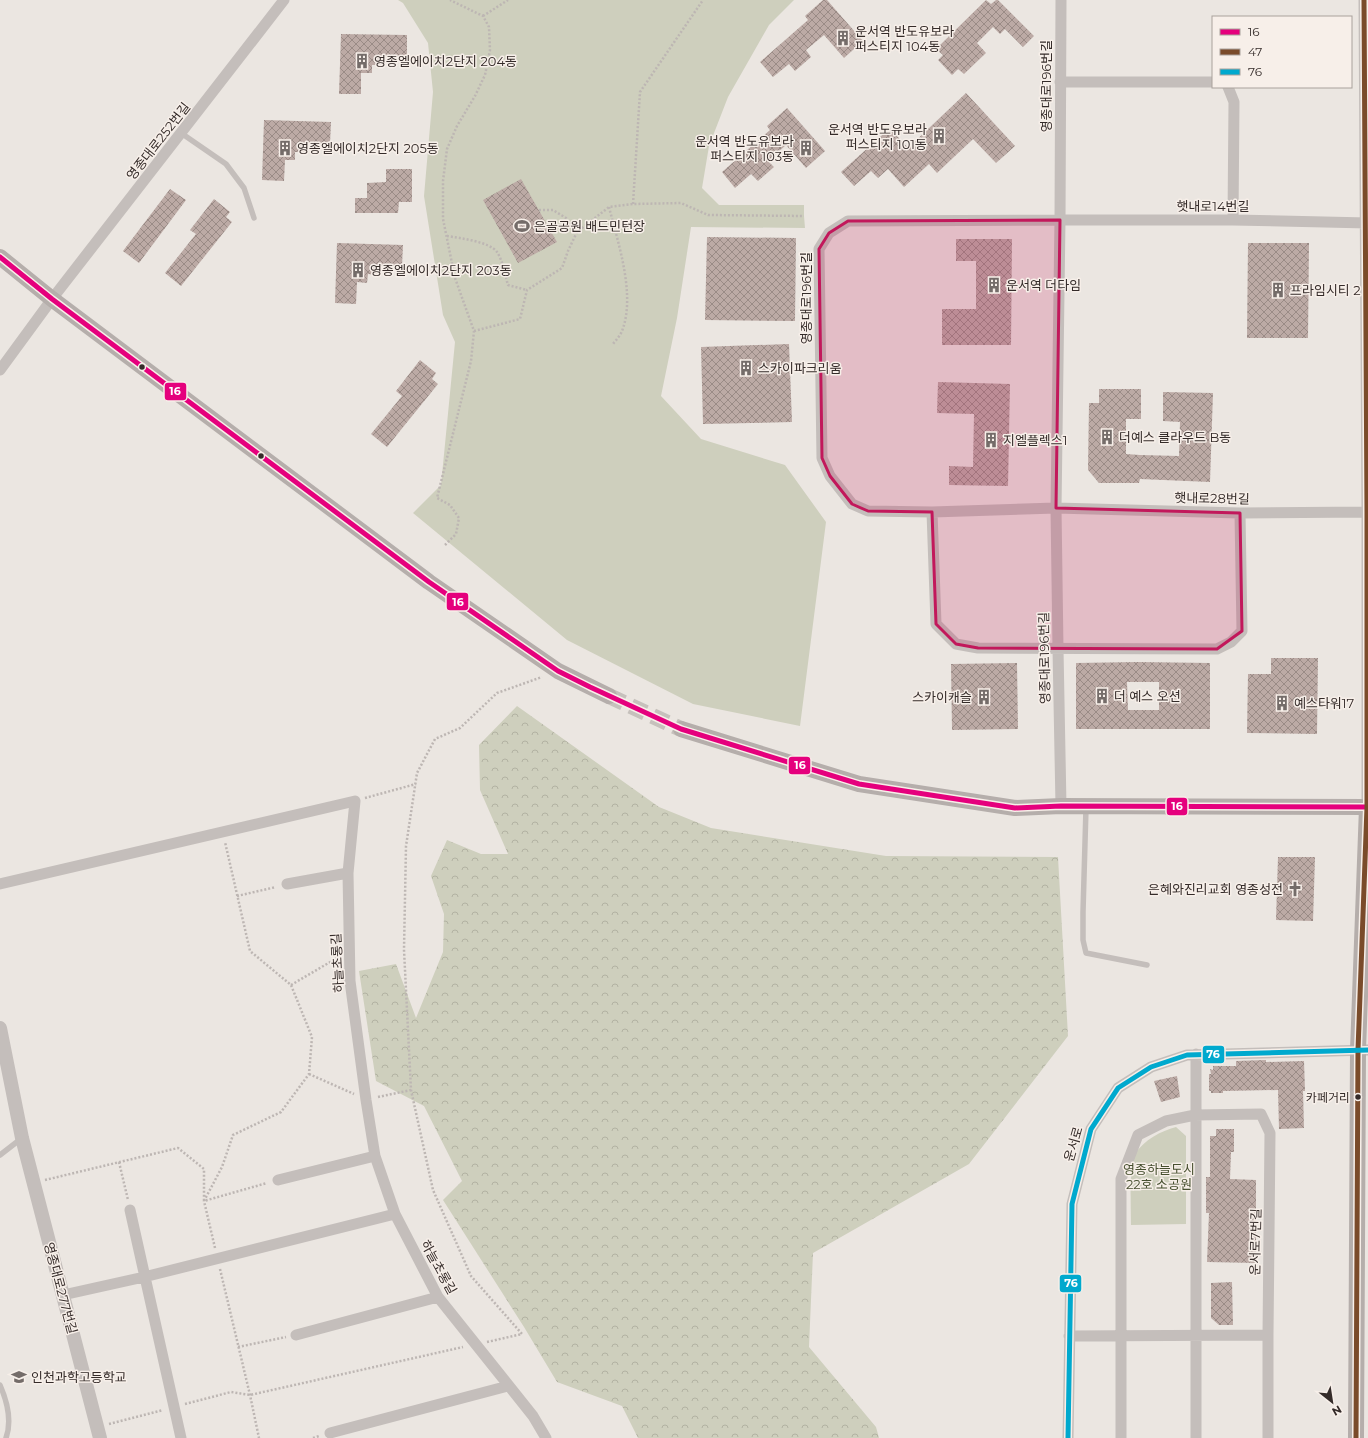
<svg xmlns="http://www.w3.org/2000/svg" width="1368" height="1438" viewBox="0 0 1368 1438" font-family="Montserrat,'Noto Sans KR',sans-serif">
<defs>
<pattern id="forest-crowns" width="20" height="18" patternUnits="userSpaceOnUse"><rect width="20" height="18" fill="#cecfbd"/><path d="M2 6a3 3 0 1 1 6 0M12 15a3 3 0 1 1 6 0" fill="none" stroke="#b2b2a2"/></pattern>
<pattern id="building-cross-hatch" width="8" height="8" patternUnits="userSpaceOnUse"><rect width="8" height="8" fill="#bcaaa5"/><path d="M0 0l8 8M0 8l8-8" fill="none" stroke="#9a8b86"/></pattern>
</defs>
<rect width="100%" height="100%" fill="#ebe6e1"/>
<!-- green -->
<path fill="#cecfbd" d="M398,0H794L769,25L728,97L709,146L702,188L719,205H804V216L805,228L691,227L677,318L661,396L701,439L785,465L826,522L800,726L693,704L567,640L413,513L441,485L455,342L443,315L424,196L433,92L428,43L403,3Z
M1176,1127L1186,1136V1224L1131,1225C1131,1211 1129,1164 1135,1154C1144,1140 1161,1131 1176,1127Z"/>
<!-- forest -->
<path fill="url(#forest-crowns)" d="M517,706L659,807L711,828L886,856L1058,857L1068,1036L969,1164L813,1253L809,1347L876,1427L879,1438H638L622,1406L557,1382L524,1327L443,1200L462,1181L424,1106L376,1081L359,971L396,964L416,1018L443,952L444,914L431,876L447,840L481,854H508L480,790L479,745Z"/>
<!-- building -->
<path fill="url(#building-cross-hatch)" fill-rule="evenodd" d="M823,0H827L863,41L844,58L824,35L806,50L811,57L795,71L789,64L773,77L760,62L808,20L805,16Z
M986,0L991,4L996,0H998L1034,36L1023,47L1005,29L1000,34L993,27L977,43L986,53L964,74L958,69L952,75L938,60L943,55L936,49Z
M341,34L407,35V57L384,56V65H372V73H361V94H339Z
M966,93L1015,146L996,163L973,139L937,173L929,164L904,187L888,169L878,178L871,171L854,186L841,172L890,128L908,148Z
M787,108L825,151L806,168L786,145L768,161L774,167L758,181L751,174L735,188L722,172L770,130L767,126Z
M264,120L331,122L330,144L307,143V152H295V160H285L284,181L262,180Z
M386,169H412V202H399L398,213H355V198H367V183L386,182Z
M521,179L557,242L518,263L483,200Z
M170,189L186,200L139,263L123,251Z
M214,199L230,212L226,217L232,222L181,286L165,273L196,234L190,230Z
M707,237L796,238L795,321L705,320Z
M956,239H1012L1011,345H942V309H976V261H956Z
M337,243L403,245L402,266H380L379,275L368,274L367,283L357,282L356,304L335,303Z
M1248,243H1309L1308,338H1247Z
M789,344L792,422L703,424L701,347Z
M420,360L436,373L432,379L438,384L387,447L371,434L402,396L396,391Z
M938,382L1010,384L1008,486L949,485V466L973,467L974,414L937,413Z
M1099,389H1141V419H1126V454L1140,455L1179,456L1180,422L1163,421V392L1213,393L1210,482L1140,479L1139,483H1099L1088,470L1089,403H1099Z
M1271,658H1318L1317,734L1247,733L1248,674H1271Z
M1138,662L1210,663V729H1076V663ZM1127,682H1159V710H1128Z
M1017,663L1018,729L952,730L951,664Z
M1278,857H1315L1313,921L1276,920Z
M1266,1060V1062L1304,1061L1305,1091H1303L1304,1128L1279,1129L1278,1090L1223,1091V1093H1211V1091H1209V1074H1211L1210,1069L1213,1070V1066H1236V1061Z
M1177,1076L1180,1097L1161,1102L1154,1081Z
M1216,1129H1234V1152H1231L1230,1179L1256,1180V1263L1207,1262L1209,1213H1206V1177H1210V1136H1216Z
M1232,1282L1233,1325H1219L1211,1318V1283Z"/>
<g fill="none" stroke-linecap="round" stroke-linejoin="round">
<!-- secondary-tunnel -->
<path stroke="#c6c1bc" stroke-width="16" stroke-dasharray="16 8" stroke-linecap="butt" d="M609,696L681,729"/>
<!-- path -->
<path stroke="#bdb6b3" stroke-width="2.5" stroke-dasharray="2 2" stroke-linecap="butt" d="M483,16L508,0
M633,204L640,92L703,0
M609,207C618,243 636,295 622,331C620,336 616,340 613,344
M539,210H553L566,218L577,232
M447,236C460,238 490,242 497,252C503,261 505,275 508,285L527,290
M474,331L520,319L527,290L562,268L568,251L577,232L609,207L633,204L681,203L708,215L804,216
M445,545L456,534L459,518L450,505L437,498L471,361L474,331L455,278L443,219V181L447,149L457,126L475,96L485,75L490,50L489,27L483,16L450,0
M365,798L416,784
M237,896L276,887
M291,985L337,958
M309,1074L354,1094
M378,1097L411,1090
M119,1162L128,1200
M45,1180L178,1148L204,1169V1201L267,1183
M215,1248L204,1201L222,1167L233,1135L281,1112L309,1074L312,1037L291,985L250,951L225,842
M220,1269L250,1395L259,1438
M487,1342L522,1334L471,1276L433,1190L411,1090L404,950L406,846L417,773L435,739L460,728L497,693L542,677
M238,1347L286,1337
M185,1404L231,1392L250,1395L463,1347
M109,1424L163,1410
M313,1438L319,1436"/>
<!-- service -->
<path stroke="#c4bebb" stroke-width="5.5" d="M181,133L226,164L244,188L254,218
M1086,808L1083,912V940L1086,953L1147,965
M0,1155L22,1138
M0,1385C7,1401 12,1421 6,1438"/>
<!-- minor -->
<path stroke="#c4bebb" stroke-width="11" d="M1061,0L1060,220L1056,508L1058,649L1061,806
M1364,0L1367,512V807
M1060,82H1213
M1228,87L1234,102L1233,220
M1368,223L1233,220H1060L848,221L829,233L819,249L822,458L830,476L852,504L868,511L932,512L1056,508L1240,513L1368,512
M0,370L52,299L284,0
M932,512L936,624L956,644L978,648L1217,649L1231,642L1242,631L1240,513
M0,884L355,801L348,873L350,981L366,1100L375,1156L395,1214L438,1297L533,1416L546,1438
M287,884L348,873
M1196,1054V1438
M278,1180L375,1156
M130,1210L181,1438
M63,1295L144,1277L395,1214
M296,1335L438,1297
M1069,1336L1268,1335
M330,1433L508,1386
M1068,1438L1072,1204L1091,1129L1118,1088L1151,1067L1187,1055L1368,1050
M1121,1438V1179L1138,1135L1166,1121L1195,1115L1261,1114L1270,1133L1268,1335V1438"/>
<!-- tertiary -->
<path stroke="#c4bebb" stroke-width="14" d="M0,1028L22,1138L100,1438"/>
<!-- secondary -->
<path stroke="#b5aeab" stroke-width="16" d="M0,257L52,299L429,582L558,671L609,696
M681,729L859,784L1015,808L1061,806L1368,807
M1356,1438L1358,1050L1367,807"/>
<!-- bus-1 casing -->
<g stroke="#f7efe9" stroke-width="8">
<path id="bus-1" d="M0,257L52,299L429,582L558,671L590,687L681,729L859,784L1015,808L1061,806L1368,807"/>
</g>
<!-- bus-2 casing -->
<g stroke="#f7efe9" stroke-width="8">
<path id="bus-2" d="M1356,1438L1358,1050L1367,807V512L1364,0"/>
</g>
<!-- bus-3 casing -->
<g stroke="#f7efe9" stroke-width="8">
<path id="bus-3" d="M1068,1438L1072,1204L1091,1129L1118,1088L1151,1067L1187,1055L1368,1050"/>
</g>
<!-- bus-1 -->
<use href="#bus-1" stroke="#e5007d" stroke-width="5"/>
<!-- bus-2 -->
<use href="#bus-2" stroke="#7a4b2a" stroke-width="5"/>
<!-- bus-3 -->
<use href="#bus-3" stroke="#00a9ce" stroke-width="5"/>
</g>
<!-- marked area -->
<path fill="#c2185b" fill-opacity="0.2" stroke="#c2185b" stroke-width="3" stroke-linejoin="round" d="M1060,220L1056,508L1240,513L1242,631L1217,649L978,648L956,644L936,624L932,512L868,511L852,504L830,476L822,458L819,249L829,233L848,221Z"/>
<!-- icons -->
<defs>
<g id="building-bare" transform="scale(1.2)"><path d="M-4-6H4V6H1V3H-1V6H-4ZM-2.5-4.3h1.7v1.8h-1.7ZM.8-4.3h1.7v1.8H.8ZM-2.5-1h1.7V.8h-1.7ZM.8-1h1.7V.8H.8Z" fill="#746c69" stroke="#f7efe9" stroke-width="2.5" paint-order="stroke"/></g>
<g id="stadium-bare" transform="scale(1.2)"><path d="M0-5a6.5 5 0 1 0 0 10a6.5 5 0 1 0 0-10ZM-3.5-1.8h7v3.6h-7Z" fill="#746c69" stroke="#f7efe9" stroke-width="2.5" paint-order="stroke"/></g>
<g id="church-bare" transform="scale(1.2)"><path d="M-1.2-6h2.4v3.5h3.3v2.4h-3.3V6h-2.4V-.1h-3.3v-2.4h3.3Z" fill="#746c69" stroke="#f7efe9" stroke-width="2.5" paint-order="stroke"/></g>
<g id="school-bare" transform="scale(1.2)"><path d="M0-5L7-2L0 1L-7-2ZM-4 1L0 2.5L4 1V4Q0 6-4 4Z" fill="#746c69" stroke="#f7efe9" stroke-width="2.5" paint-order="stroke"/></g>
</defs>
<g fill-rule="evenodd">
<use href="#building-bare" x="843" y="38"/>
<use href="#building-bare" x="362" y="61"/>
<use href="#building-bare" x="939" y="136"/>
<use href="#building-bare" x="285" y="148"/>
<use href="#building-bare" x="806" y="148"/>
<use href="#stadium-bare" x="522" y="226"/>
<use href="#building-bare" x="358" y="270"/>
<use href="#building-bare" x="994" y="285"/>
<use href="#building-bare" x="1278" y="290"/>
<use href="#building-bare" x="746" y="368"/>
<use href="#building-bare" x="1107" y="437"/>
<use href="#building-bare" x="991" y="440"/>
<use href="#building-bare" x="1102" y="696"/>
<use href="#building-bare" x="984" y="697"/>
<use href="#building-bare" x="1282" y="703"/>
<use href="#church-bare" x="1295" y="889"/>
<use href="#school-bare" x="19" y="1377"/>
</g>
<!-- markers -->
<g fill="#342b29" stroke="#f7efe9" stroke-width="1.5">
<circle cx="142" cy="367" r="3.5"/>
<circle cx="261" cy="456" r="3.5"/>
<circle cx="1358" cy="1097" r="3.5"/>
</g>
<g text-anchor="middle" stroke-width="3" stroke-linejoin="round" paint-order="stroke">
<!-- bus labels -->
<g font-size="12" fill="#342b29" stroke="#f7efe9" text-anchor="end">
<text x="1350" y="1102">카페거리</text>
</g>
<!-- poi labels -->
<g font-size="13" fill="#342b29" stroke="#f7efe9" text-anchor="start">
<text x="855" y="36">운서역 반도유보라<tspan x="855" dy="15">퍼스티지 104동</tspan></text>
<text x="374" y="66">영종엘에이치2단지 204동</text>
<text x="927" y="134" text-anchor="end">운서역 반도유보라<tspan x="927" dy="15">퍼스티지 101동</tspan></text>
<text x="794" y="146" text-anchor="end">운서역 반도유보라<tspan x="794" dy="15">퍼스티지 103동</tspan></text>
<text x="297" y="153">영종엘에이치2단지 205동</text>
<text x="534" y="231">은골공원 배드민턴장</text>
<text x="370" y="275">영종엘에이치2단지 203동</text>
<text x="1006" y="290">운서역 더타임</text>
<text x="1290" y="295">프라임시티 2</text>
<text x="758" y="373">스카이파크리움</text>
<text x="1119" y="442">더예스 클라우드 B동</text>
<text x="1003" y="445">지엘플렉스1</text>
<text x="1114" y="701">더 예스 오션</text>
<text x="972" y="702" text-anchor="end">스카이캐슬</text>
<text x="1294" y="708">예스타워17</text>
<text x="1283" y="894" text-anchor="end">은혜와진리교회 영종성전</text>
<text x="31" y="1382">인천과학고등학교</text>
</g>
<!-- street labels -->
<g font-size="13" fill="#342b29" stroke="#f7efe9">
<text transform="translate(1046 86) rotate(-90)" y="5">영종대로196번길</text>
<text transform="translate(158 141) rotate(-52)" y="5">영종대로252번길</text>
<text x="1213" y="211">햇내로14번길</text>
<text transform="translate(806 298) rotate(-90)" y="5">영종대로196번길</text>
<text transform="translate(1212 498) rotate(1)" y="5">햇내로28번길</text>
<text transform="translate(1044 658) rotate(-91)" y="5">영종대로196번길</text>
<text transform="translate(337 963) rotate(-93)" y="5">하늘초롱길</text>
<text transform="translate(1073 1144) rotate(-74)" y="5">운서로</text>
<text transform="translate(1255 1242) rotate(-89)" y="5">운서로7번길</text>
<text transform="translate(439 1267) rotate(61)" y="5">하늘초롱길</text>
<text transform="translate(61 1288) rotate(75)" y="5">영종대로277번길</text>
</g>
<!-- park labels -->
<g font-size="13" fill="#475030" stroke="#f7efe9">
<text x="1159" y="1174">영종하늘도시<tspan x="1159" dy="15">22호 소공원</tspan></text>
</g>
</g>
<g stroke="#f7efe9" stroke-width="1.5">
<rect x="164" y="382" width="23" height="19" rx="4" fill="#e5007d"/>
<rect x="446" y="592" width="23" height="19" rx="4" fill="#e5007d"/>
<rect x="788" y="756" width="23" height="19" rx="4" fill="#e5007d"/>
<rect x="1166" y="797" width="22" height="19" rx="4" fill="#e5007d"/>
<rect x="1202" y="1045" width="23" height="19" rx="4" fill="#00a9ce"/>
<rect x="1059" y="1274" width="23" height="19" rx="4" fill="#00a9ce"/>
</g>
<g font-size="11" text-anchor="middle" font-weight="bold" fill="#fff">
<text x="175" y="395">16</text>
<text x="458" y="606">16</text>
<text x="800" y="769">16</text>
<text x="1177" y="810">16</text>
<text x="1213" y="1058">76</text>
<text x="1071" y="1287">76</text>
</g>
<!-- legend -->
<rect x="1212" y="16" width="140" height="72" fill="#f7efe9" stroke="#a9a19c"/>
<rect x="1220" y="29" width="20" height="6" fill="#e5007d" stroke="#a9a19c"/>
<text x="1248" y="36" font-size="12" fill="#342b29">16</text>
<rect x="1220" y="49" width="20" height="6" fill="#7a4b2a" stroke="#a9a19c"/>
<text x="1248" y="56" font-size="12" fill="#342b29">47</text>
<rect x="1220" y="69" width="20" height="6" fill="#00a9ce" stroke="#a9a19c"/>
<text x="1248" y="76" font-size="12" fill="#342b29">76</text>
<!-- north arrow -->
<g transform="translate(1332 1402) rotate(150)" stroke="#f7efe9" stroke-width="3" paint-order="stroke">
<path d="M0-3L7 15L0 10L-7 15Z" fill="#342b29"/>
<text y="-6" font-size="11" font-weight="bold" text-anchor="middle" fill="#342b29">N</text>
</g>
</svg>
